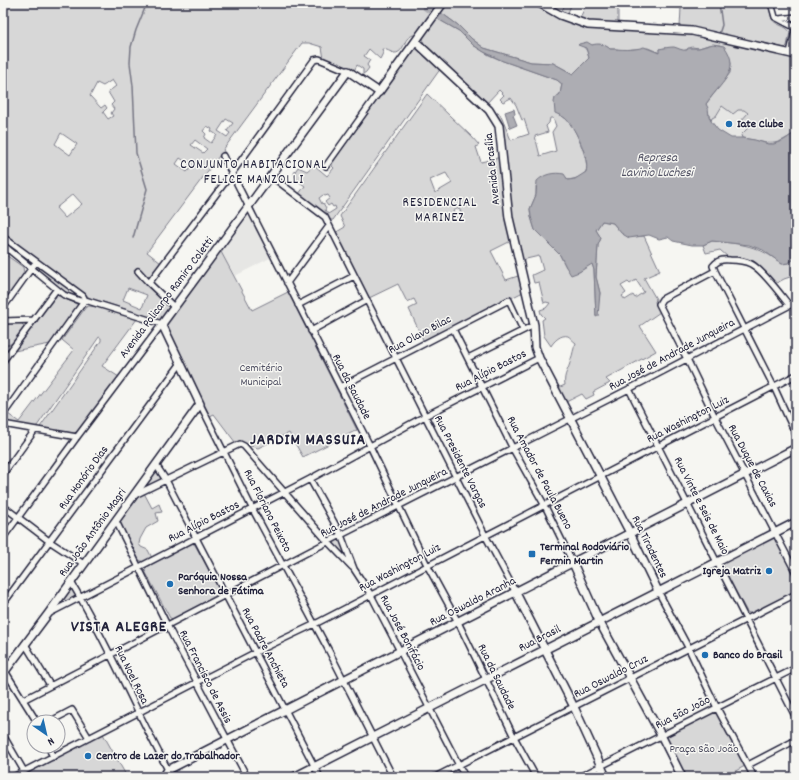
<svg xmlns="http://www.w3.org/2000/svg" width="799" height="780" font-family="Dekko,sans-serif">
<rect width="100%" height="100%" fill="#f6f6f2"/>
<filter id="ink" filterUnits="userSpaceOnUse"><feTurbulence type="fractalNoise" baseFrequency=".025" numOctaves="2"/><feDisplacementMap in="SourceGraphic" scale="8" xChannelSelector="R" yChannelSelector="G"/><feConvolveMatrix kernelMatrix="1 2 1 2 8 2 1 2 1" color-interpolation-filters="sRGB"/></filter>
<g filter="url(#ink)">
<!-- built -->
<path fill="#e6e6e4" d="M722,106L744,110L748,113V128L741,135L742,138H731L718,130L711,121L712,118L716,116Z
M247,216L250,218L270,258L235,276L220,250L244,217Z"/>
<!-- green -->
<path fill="#d7d7d7" stroke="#7c7c89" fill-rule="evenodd" d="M3,3H440L429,16L417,36L413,35C411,36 409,37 407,39C404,43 402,54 394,53C390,52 387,49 382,49L383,53L380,59L369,49L364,56L370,60L367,65L369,68L366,72L363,74V69L357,65L354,71L324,59L322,47L309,43H302L223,150L225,153L221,156V159L219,156L147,252L161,263L151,279L148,278L169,306L170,309L163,319L159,320L90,298L3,234ZM112,80L116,86L108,92L114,102L111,105L114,109L111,113L113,116L108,119L103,112L107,108L105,105L101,108L90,96L97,83L103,86ZM226,119L233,123L227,131L230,133L227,137L218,131ZM207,126L212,129L211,131L217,135L211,143L204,138L206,134L203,131ZM61,133L77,144L70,155L55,144ZM195,140L207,149L203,153L191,145ZM180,158L192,166L187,172L176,164ZM73,194L82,204L65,218L56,208ZM128,288L147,295L142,308L123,300Z
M446,3H533L559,17L588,28L646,32H677L692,34L796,57V132C770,150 770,142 742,138L741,135L748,128L741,121L748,113L744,110H738L733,114L722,106L716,116L712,118L711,121C708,115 708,110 706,104L730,73L731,62L720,45H708L699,48L692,47L684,51C672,47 672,47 659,49L660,53L648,48L621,50L617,49H610C602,42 593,45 584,47L587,51L589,58L573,74L553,63L531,62L484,48L472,39L458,25L440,12Z
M566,3H572L567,15L561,12Z
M587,3L618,4V25L589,23L579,20Z
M664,3H769C770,8 770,15 772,19C776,26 786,25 790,32L787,46L785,48L763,43L680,27L681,8L664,7Z
M436,18L459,31L473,45L489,55L503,61L557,80L562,84L560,94L555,98L559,115C564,117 567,119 571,124C576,132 590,162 586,171C584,177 574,179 568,180L567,178C548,173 549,172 536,186V195L530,209L531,217L535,230L560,255L566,267L579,272L592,263L594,270L596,316L600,293L596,277L598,245L601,238L596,230L602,221L613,223C624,237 626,238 644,236L660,271L644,278L656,299L655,302L660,312L640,326L656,351L606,379L610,383L593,392L594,395L586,399L582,394L566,402L558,388L565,385C563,374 569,370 571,359C573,354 573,349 576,343C573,341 570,337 568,336C561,334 554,341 551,346L544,336L542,320L545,318L541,314L540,310L546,308L550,303L546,302L544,303L539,282L534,283L532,275L543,270L539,256L522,260L511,218L496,116L498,112L500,114L511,140L529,134L524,119L522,120L516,105L511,98L503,102L500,99L504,95L499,90L486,104L425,46C419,36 430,26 436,18ZM550,118H553L556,126L552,132L556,151L540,156L535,136L548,132L546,126L549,123ZM636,280L644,292L635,298L633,295L625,300L622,296L626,293L621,286L628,282L630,284Z
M418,47L441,68L333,220H331L298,195L305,186L295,179L294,173L298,167L307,171L314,165L327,176L334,168L332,166V163L415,48ZM323,195L325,196L328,195L330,198L325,202L328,206L331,204L333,207L335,206L336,209L328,214L325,210L326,208L323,203L322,204L319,198Z
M427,94L472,137L479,145L476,147L481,162L501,157L513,240L491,251L506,280L521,275L525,291L424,342L409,309L417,305L414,299L407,302L398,284L369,298L335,233L345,227L340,216ZM446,173L452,183L435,193L430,180ZM459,208L463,217L457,219L453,211Z
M712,241C742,244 758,245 782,264L788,263L796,258V275L784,279L775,284L754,261L728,257L720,250L706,253L703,245Z
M12,248L32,261L31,264H29L12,250Z
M220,250L252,310L288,292L357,430L303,457L289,433L258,448L247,445L240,441L235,442L214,414L210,416L182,360L166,324Z
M3,253L23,267L24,273L3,303Z
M38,267L69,289L68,293L58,288L38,271Z
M59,296L79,305L55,343L14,351L54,298Z
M89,306L97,307L137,319L102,366L119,377L79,431L74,433L42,429L40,427L101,341V338L99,337L37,426L34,427L8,423L5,417L8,414L19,422L74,350L62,340L86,307Z
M21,323L25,327L14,343L3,346V324Z
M156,470L158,471L163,478L162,480L144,489L142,487Z
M144,493L152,508L159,504L162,512L156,513L158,521L146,528L140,539L139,544L141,547L148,550L152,558L144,562L139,560L120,523L119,519L134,498Z
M773,536L776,537L796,578V591L752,614L747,612L722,565L724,562Z
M339,539H341L350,561L333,544L334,542Z
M192,543L195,545L221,592L219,595L173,619L170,618L145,571L146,566Z
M70,588L73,589L76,595L75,597L58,607L57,605Z
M714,711L717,713L745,766L724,777H685L666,739L667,736Z
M103,734L127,777H20Z"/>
<!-- water -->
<path fill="#adadb3" stroke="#757583" d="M440,12L458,25L472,39L484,48L531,62L553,63L573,74L589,58L586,48L578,45L579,44L587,42L592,45C598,43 605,44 610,49C622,49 631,51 644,47L659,53V49C664,48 669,47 674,47C678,48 682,51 687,50L688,48H699L713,44L724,46C743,71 719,84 706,104L708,108L709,116L711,121L718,130L731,138H742L755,140L768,144H774L784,140L796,132V258L788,263L782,264L763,250L749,245L712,241L703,245H692L673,241L668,237L659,239L649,235L629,238L621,233L613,223L602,221L596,230L601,238L598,245L596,277L600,293L598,316L596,317L594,270L592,264L579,272L571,275L566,267L560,255L535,230L531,217L530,209L536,195L537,181C544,174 554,172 564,174L568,180L575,179L586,172C590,159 576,129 566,119C563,116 559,115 555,113L554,102L555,98L560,94L562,84L557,80L503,61L484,52L473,45L459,31L436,18Z
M514,109L515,114L513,115L517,125L510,128L505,112Z"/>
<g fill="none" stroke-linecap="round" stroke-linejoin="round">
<!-- stream -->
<path stroke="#757583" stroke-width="1.5" d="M719,3L722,25L719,34
M133,238L147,189L136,153L133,86L130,63L131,47L136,30L147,3"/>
<!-- river -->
<path stroke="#adadb3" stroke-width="8" d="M424,3L426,7L441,17"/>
<defs>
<path id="street" d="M771,3L775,17L796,28
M779,19L796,17
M790,53L796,26
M223,156L370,446L427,565L458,622L514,737L536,777
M326,166L379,92
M271,176L325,217L485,535L516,593
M3,237L83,296L85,300
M3,245L64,295L80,301L85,300L162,324L77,437L3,538
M138,271L149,283L174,307
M715,271L662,299L659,304L687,359L715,417L796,573
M149,283L232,173L314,60L319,59L348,71
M287,283L329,226
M298,305L354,276
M789,305C781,295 762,269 751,264C745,261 737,260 730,260C723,259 717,260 713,266L715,271L774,387L796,435
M3,308L36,262
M3,321L34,320
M453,329L513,449L545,506L573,563
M311,331L367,300
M468,358L534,325
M3,361L56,290
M340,387L509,300L523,330
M629,389L796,718
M200,404L252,508L329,651L393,777
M3,415L85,300
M3,424L77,437
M156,465L166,480L320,777
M3,474L35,430
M310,479L341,535L354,569L371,595L465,777
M135,495L240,444L244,446L328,542L352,567
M3,506L49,541L84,564
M116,521L167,625L247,777
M71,582C109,644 136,713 172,777
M658,591L689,649L717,708L754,777
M3,604L181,363
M50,613L310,479L425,416L539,358
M25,644L50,685
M5,671L37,722
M23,700L341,535L629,389L796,302
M49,722L72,710L89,738
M3,735L24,771
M48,746L53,757
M748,765L796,740
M13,777L256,652L315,624L796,375
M435,777L796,594
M579,777L796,668"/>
<path id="secondary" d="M539,3L560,15L588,25L692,31L796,55
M416,42L489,110L499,126L509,218L534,325L535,347L539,358L630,533L658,591
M573,563L599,621L661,735L682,777
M516,593L574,707L606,777
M3,674L48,614L200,404L162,324L348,71L379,92L443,3
M163,777L168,770L796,448
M294,777L796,522"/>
</defs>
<!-- street casing -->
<use href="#street" stroke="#22223b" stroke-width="8"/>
<!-- secondary casing -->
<use href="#secondary" stroke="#22223b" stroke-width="10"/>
<!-- street -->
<use href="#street" stroke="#f6f6f2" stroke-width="5"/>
<!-- secondary -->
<use href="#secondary" stroke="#f6f6f2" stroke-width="7"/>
</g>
</g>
<!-- markers -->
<g fill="#1f6fb2" stroke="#f6f6f2" stroke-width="1.5">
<circle cx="729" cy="124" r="4"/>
<rect x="528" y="550" width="8" height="8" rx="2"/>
<circle cx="769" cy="571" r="4"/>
<circle cx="170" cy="584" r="4"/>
<circle cx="705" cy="655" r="4"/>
<circle cx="88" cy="756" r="4"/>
</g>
<g text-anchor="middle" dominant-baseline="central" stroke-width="3" stroke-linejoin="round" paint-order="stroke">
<!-- poi labels -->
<g font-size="12" font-weight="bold" fill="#22223b" stroke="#f6f6f2" text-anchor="start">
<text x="737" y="124">Iate Clube</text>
<text x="540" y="547">Terminal Rodoviário<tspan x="540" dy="14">Fermin Martin</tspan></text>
<text x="761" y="571" text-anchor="end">Igreja Matriz</text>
<text x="178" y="577">Paróquia Nossa<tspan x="178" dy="14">Senhora de Fátima</tspan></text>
<text x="713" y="655">Banco do Brasil</text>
<text x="96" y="756">Centro de Lazer do Trabalhador</text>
</g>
<!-- street labels -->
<g font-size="12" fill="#22223b" stroke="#f6f6f2">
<text transform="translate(493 169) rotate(-96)">Avenida Brasília</text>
<text transform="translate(167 298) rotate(-53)">Avenida Policarpo Ramiro Coletti</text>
<text transform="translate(420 335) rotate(-28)">Rua Olavo Bilac</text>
<text transform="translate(672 355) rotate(-28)">Rua José de Andrade Junqueira</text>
<text transform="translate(491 371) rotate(-27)">Rua Alípio Bastos</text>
<text transform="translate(351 387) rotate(63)">Rua da Saudade</text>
<text transform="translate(688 420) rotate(-27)">Rua Washington Luiz</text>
<text transform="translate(460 462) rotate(63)">Rua Presidente Vargas</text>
<text transform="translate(752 466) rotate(62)">Rua Duque de Caxias</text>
<text transform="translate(539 473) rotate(62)">Rua Amador de Paula Bueno</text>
<text transform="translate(84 478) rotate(-54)">Rua Honório Dias</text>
<text transform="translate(384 503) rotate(-27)">Rua José de Andrade Junqueira</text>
<text transform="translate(701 506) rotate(63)">Rua Vinte e Seis de Maio</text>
<text transform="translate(267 511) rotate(63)">Rua Floriano Peixoto</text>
<text transform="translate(204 522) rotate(-27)">Rua Alípio Bastos</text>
<text transform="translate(93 533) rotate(-54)">Rua João Antônio Magri</text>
<text transform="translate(649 547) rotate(64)">Rua Tiradentes</text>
<text transform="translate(400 568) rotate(-28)">Rua Washington Luiz</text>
<text transform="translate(473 602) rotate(-27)">Rua Oswaldo Aranha</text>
<text transform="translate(402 633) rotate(62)">Rua José Bonifácio</text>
<text transform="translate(540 639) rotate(-27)">Rua Brasil</text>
<text transform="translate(265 648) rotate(62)">Rua Padre Anchieta</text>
<text transform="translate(131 675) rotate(64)">Rua Noel Rosa</text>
<text transform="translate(205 677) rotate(63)">Rua Francisco de Assis</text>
<text transform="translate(496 677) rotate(64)">Rua da Saudade</text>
<text transform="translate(611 677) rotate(-27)">Rua Oswaldo Cruz</text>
<text transform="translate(683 713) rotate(-27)">Rua São João</text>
</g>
<!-- park labels -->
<g font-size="12" fill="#4f4f62" stroke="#f6f6f2">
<text x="261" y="368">Cemitério<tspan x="261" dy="14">Municipal</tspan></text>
<text x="704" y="749">Praça São João</text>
</g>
<!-- water labels -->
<g font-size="13" font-style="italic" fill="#535365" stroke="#f6f6f2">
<text x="657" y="158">Represa<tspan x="657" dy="15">Lavinio Luchesi</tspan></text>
</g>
<!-- neighbourhood labels -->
<g font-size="13" letter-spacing="1" fill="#22223b" stroke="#f6f6f2">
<text x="254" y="165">CONJUNTO HABITACIONAL<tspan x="254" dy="15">FELICE MANZOLLI</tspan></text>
<text x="440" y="203">RESIDENCIAL<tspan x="440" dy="15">MARINEZ</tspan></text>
</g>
<!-- district labels -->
<g font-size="16" font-weight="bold" letter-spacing="1" fill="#22223b" stroke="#f6f6f2">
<text x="308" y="440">JARDIM MASSUIA</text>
<text x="119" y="627">VISTA ALEGRE</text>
</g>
</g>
<!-- margin -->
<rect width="799" height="780" fill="none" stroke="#f6f6f2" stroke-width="16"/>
<rect x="8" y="8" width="783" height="764" fill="none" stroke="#22223b" stroke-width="1.5" filter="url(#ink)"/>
<!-- north arrow -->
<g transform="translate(46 734) rotate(146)"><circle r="19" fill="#f6f6f2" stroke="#a1a1a9"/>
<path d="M0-3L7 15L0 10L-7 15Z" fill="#1f6fb2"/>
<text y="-6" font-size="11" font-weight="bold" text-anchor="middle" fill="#22223b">N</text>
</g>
</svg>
